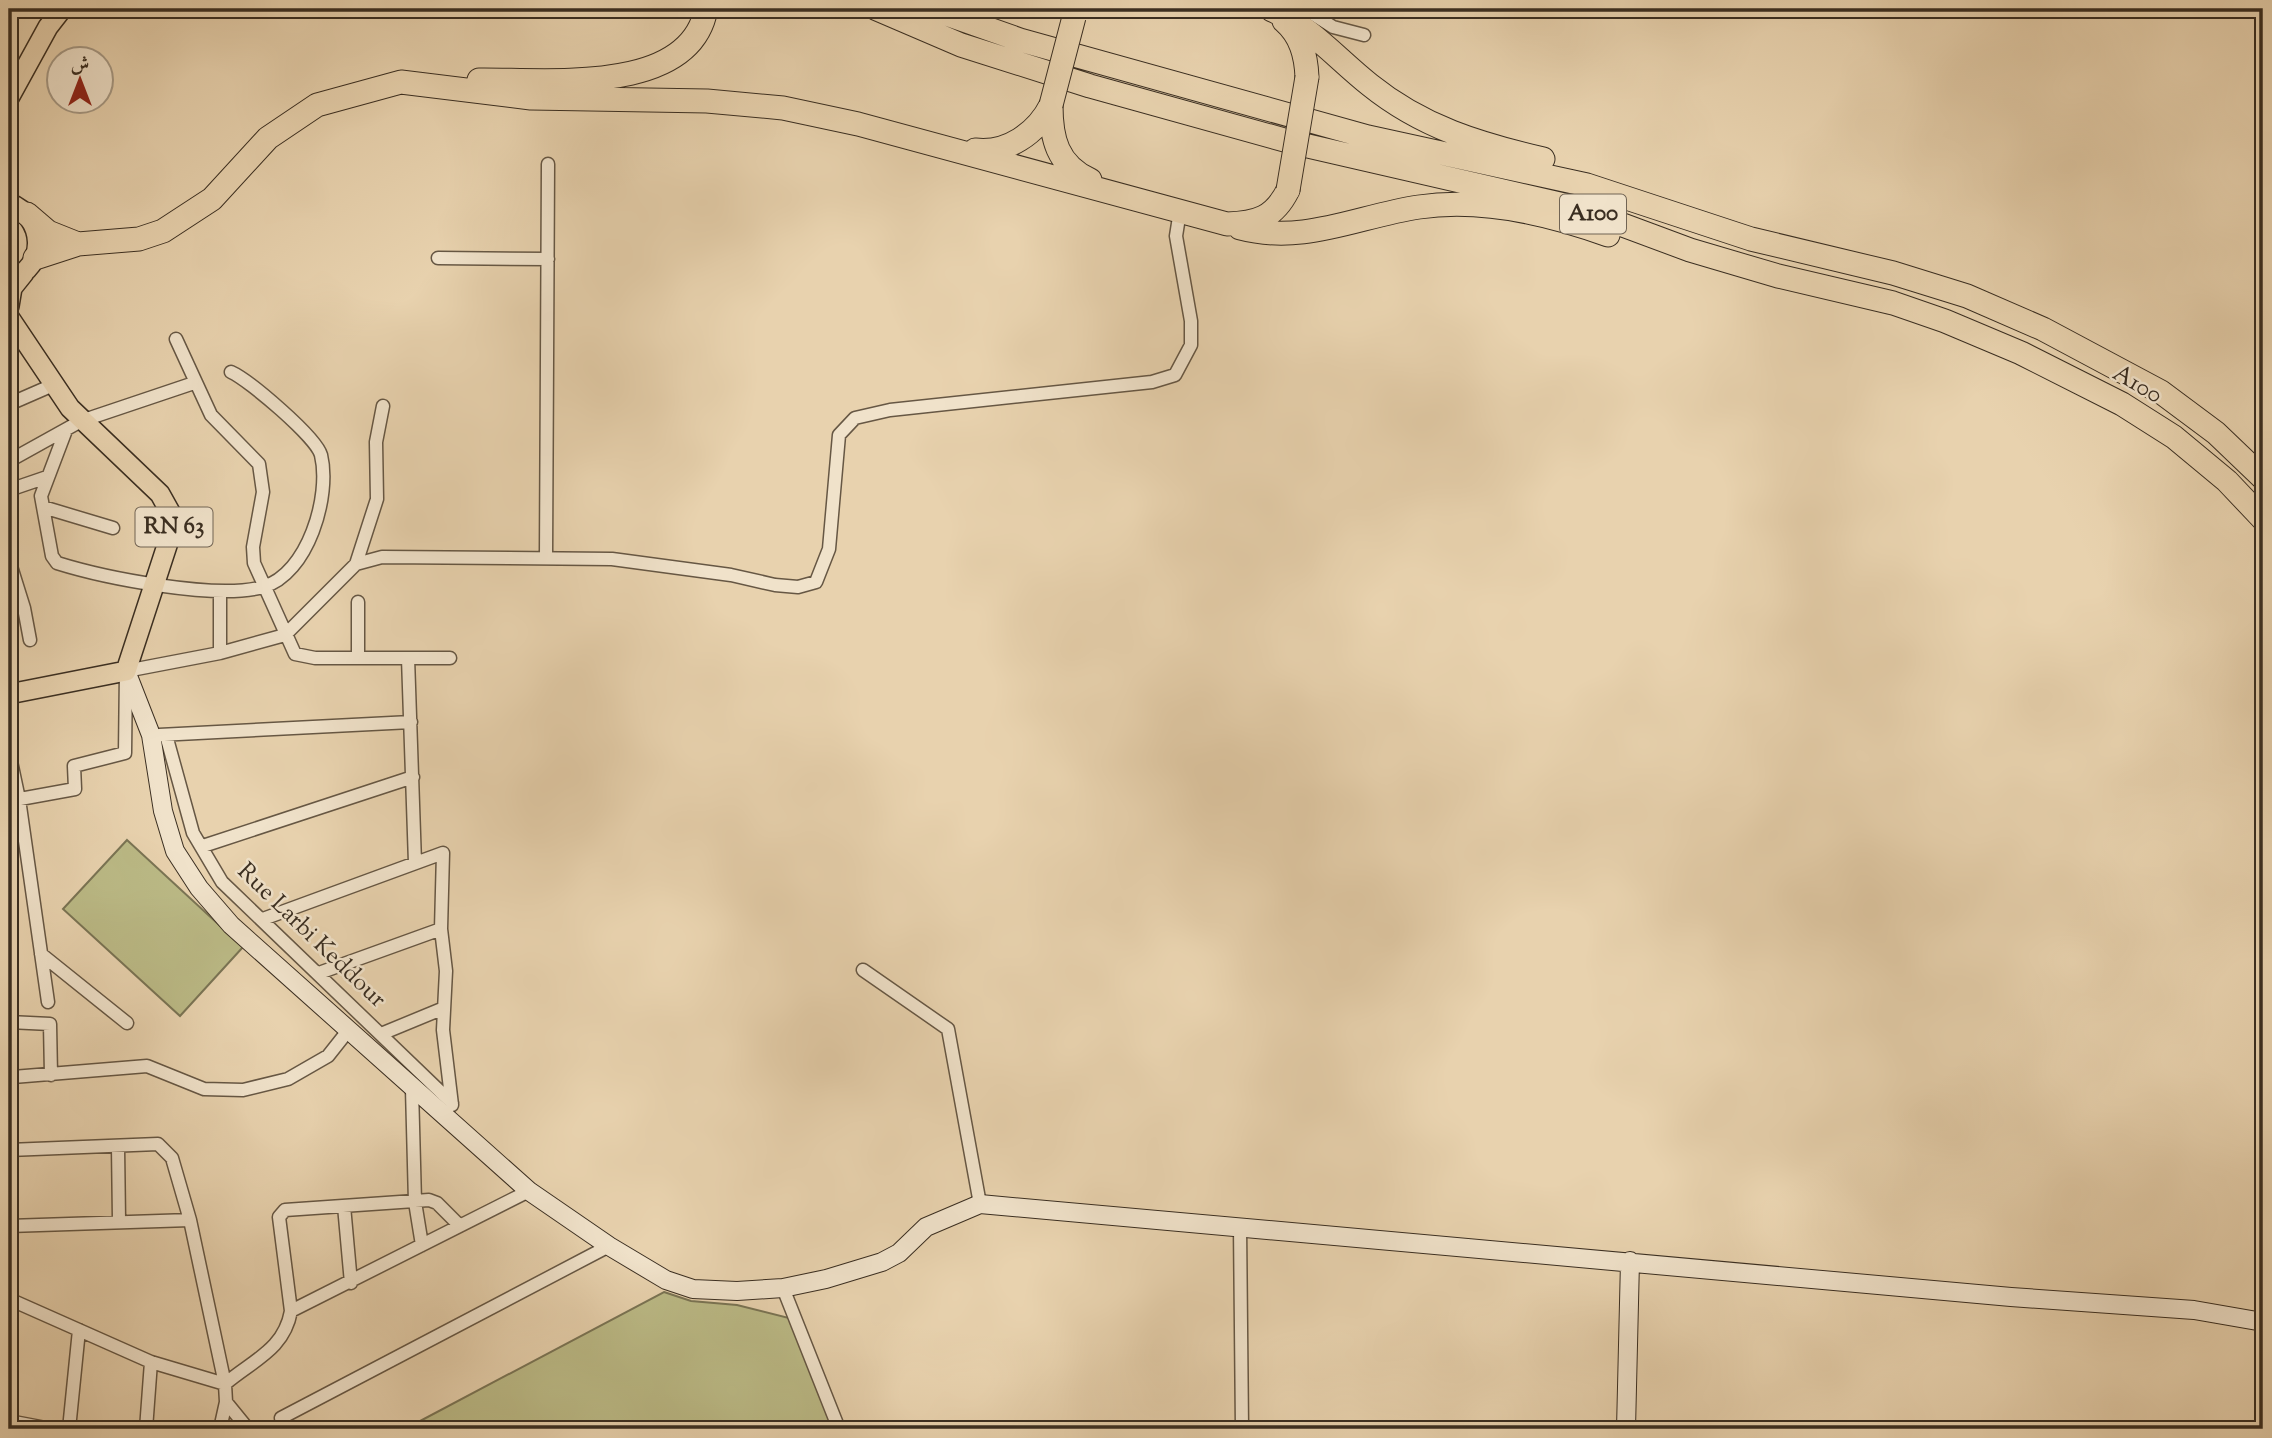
<svg xmlns="http://www.w3.org/2000/svg" width="2272" height="1438" font-family="'Sorts Mill Goudy',Amiri,serif">
<rect width="100%" height="100%" fill="#e8d2ae"/>
<filter id="stains"><feTurbulence type="fractalNoise" baseFrequency=".00286" numOctaves="4"/><feColorMatrix values="0 0 0 0 .2 0 0 0 0 .09 0 0 0 0 .02 0 0 0 .5 -.17"/></filter>
<radialGradient id="worn" r=".72"><stop offset=".6" stop-color="#630" stop-opacity="0"/><stop offset="1" stop-color="#630" stop-opacity=".3"/></radialGradient>
<!-- green -->
<path fill="#bbba86" stroke="#7a7454" stroke-width="2" d="M127,840L243,947L180,1016L63,909Z
M664,1292L691,1301L737,1305L789,1318L834,1429H405Z"/>
<g fill="none" stroke-linecap="round" stroke-linejoin="round">
<defs>
<path id="street" d="M1305,9L1333,27L1364,35
M438,258L548,259
M176,339L211,415L259,464L263,492L253,547L254,563L295,654L315,658H450
M9,399L14,402L53,385
M66,430L41,496L52,556L57,563C105,578 216,600 263,587C308,574 331,496 321,455C316,437 249,380 231,372
M9,461L81,421L194,383
M9,490L47,477
M43,507L113,528
M546,557L548,164
M9,560L24,608L30,640
M356,564L377,499L376,442L383,406
M220,591V653
M358,602V658
M408,658L415,863
M159,735L411,722
M166,735L193,833L222,882L452,1103
M9,752L19,799L48,1002
M9,801L75,789L74,766L125,753L126,671L220,653L285,635L356,564L382,557L612,559L731,575L775,585L798,587L816,582L829,549L839,435L855,418L890,410L1152,382L1175,375L1191,345V321L1176,236L1180,211
M203,846L413,777
M263,919L443,853L441,929L446,971L443,1030L452,1105
M41,954L127,1023
M863,970L948,1029L980,1204
M319,973L441,929
M9,1022L50,1024L51,1075
M381,1034L444,1008
M9,1080L13,1077L147,1066L204,1089L243,1090L288,1079L328,1056L347,1032
M412,1089L415,1202L422,1245
M118,1147L119,1220
M9,1150L158,1144L172,1158L190,1220
M344,1206L351,1283
M9,1226L190,1220L225,1384C253,1360 284,1350 291,1311L529,1191
M1240,1226L1242,1429
M783,1288L839,1429
M9,1299L151,1362L225,1384L226,1402L220,1429
M291,1311L279,1217L285,1210L429,1200L437,1203L459,1225
M226,1402L248,1429
M281,1418L609,1246
M9,1421L51,1429
M69,1429L79,1330
M146,1429L151,1362"/>
<path id="secondary" d="M126,671L151,735L163,811L175,851L199,888L231,925L529,1191L609,1246L666,1280L693,1289L737,1291L783,1288L826,1279L882,1262L899,1253L926,1227L980,1204L2011,1297L2194,1310L2263,1322
M1626,1429L1630,1261"/>
<path id="primary" d="M9,98L48,27L62,9
M9,203C45,217 49,267 9,280
M9,306L12,288L24,273
M9,317L70,408L160,494L175,521L126,671L9,694"/>
<path id="highway" d="M877,9L961,45L1090,86L1295,143L1577,208L1690,250L1778,276L1893,303L1945,321L2021,353L2122,404L2174,437L2227,481L2263,519
M932,9L1020,40L1368,137L1587,185L1751,239L1893,273L1967,296L2043,329L2161,392L2216,433L2263,478
M1272,10C1311,27 1337,59 1370,85C1422,127 1479,144 1543,159
M1284,21C1301,36 1306,55 1307,77
M479,80C546,79 690,96 706,9
M1051,105C1051,138 1057,165 1090,180
M975,150C1007,154 1037,133 1051,105
M27,214L48,232L78,244L139,239L163,231L212,199L268,138L317,105L401,82L531,98L707,101L783,108L858,124L1227,224C1257,223 1274,218 1288,190
M1240,228C1304,245 1358,216 1419,207C1480,198 1550,214 1608,235
M35,258L78,244"/>
</defs>
<!-- street casing -->
<use href="#street" stroke="#665744" stroke-width="15"/>
<!-- secondary casing -->
<use href="#secondary" stroke="#3a2e21" stroke-width="20"/>
<!-- primary casing -->
<use href="#primary" stroke="#3a2e21" stroke-width="22"/>
<!-- highway casing -->
<use href="#highway" stroke="#3a2e21" stroke-width="25"/>
<!-- street -->
<use href="#street" stroke="#f0e2ca" stroke-width="12"/>
<!-- secondary -->
<use href="#secondary" stroke="#f0e2ca" stroke-width="18"/>
<!-- primary -->
<use href="#primary" stroke="#e8d2ae" stroke-width="19"/>
<!-- highway -->
<use href="#highway" stroke="#e8d2ae" stroke-width="23"/>
<defs>
<path id="highway-bridge" d="M1051,105L1074,17
M1288,190L1307,77"/>
</defs>
<!-- highway-bridge casing -->
<use href="#highway-bridge" stroke="#3a2e21" stroke-width="25" stroke-linecap="butt"/>
<!-- highway-bridge -->
<use href="#highway-bridge" stroke="#e8d2ae" stroke-width="23"/>
</g>
<g text-anchor="middle" dominant-baseline="central" stroke-width="5" stroke-linejoin="round" paint-order="stroke">
<!-- shield labels -->
<g fill="#f0e2ca" stroke="#716454" stroke-width="2">
<rect x="1560" y="194.5" width="66" height="39" rx="5"/>
<rect x="135.5" y="507.5" width="77" height="39" rx="5"/>
</g>
<g font-size="23" font-weight="bold" fill="#3a2e21">
<text x="1593" y="214">A100</text>
<text x="174" y="527">RN 63</text>
</g>
<!-- street labels -->
<g font-size="24" fill="#3a2e21" stroke="#f0e2ca">
<text transform="translate(2137 385) rotate(30)">A100</text>
<text transform="translate(311 936) rotate(44)">Rue Larbi Keddour</text>
</g>
</g>
<!-- margin -->
<rect width="2272" height="1438" fill="none" stroke="#e8d2ae" stroke-width="35"/>
<rect x="10" y="10" width="2251" height="1417" fill="none" stroke="#3a2e21" stroke-width="3.5"/>
<rect x="18" y="18" width="2237" height="1403" fill="none" stroke="#3a2e21" stroke-width="2"/>
<!-- north arrow -->
<g transform="translate(80 80)"><circle r="33" fill="#f0e2ca" stroke="#a79a86" stroke-width="2"/>
<path d="M0-5L12 26L0 18L-12 26Z" fill="#8f2418"/>
<text y="-10" font-size="19" font-weight="bold" text-anchor="middle" fill="#3a2e21">ش</text>
</g>
<rect width="100%" height="100%" filter="url(#stains)"/>
<rect width="100%" height="100%" fill="url(#worn)"/>
</svg>
